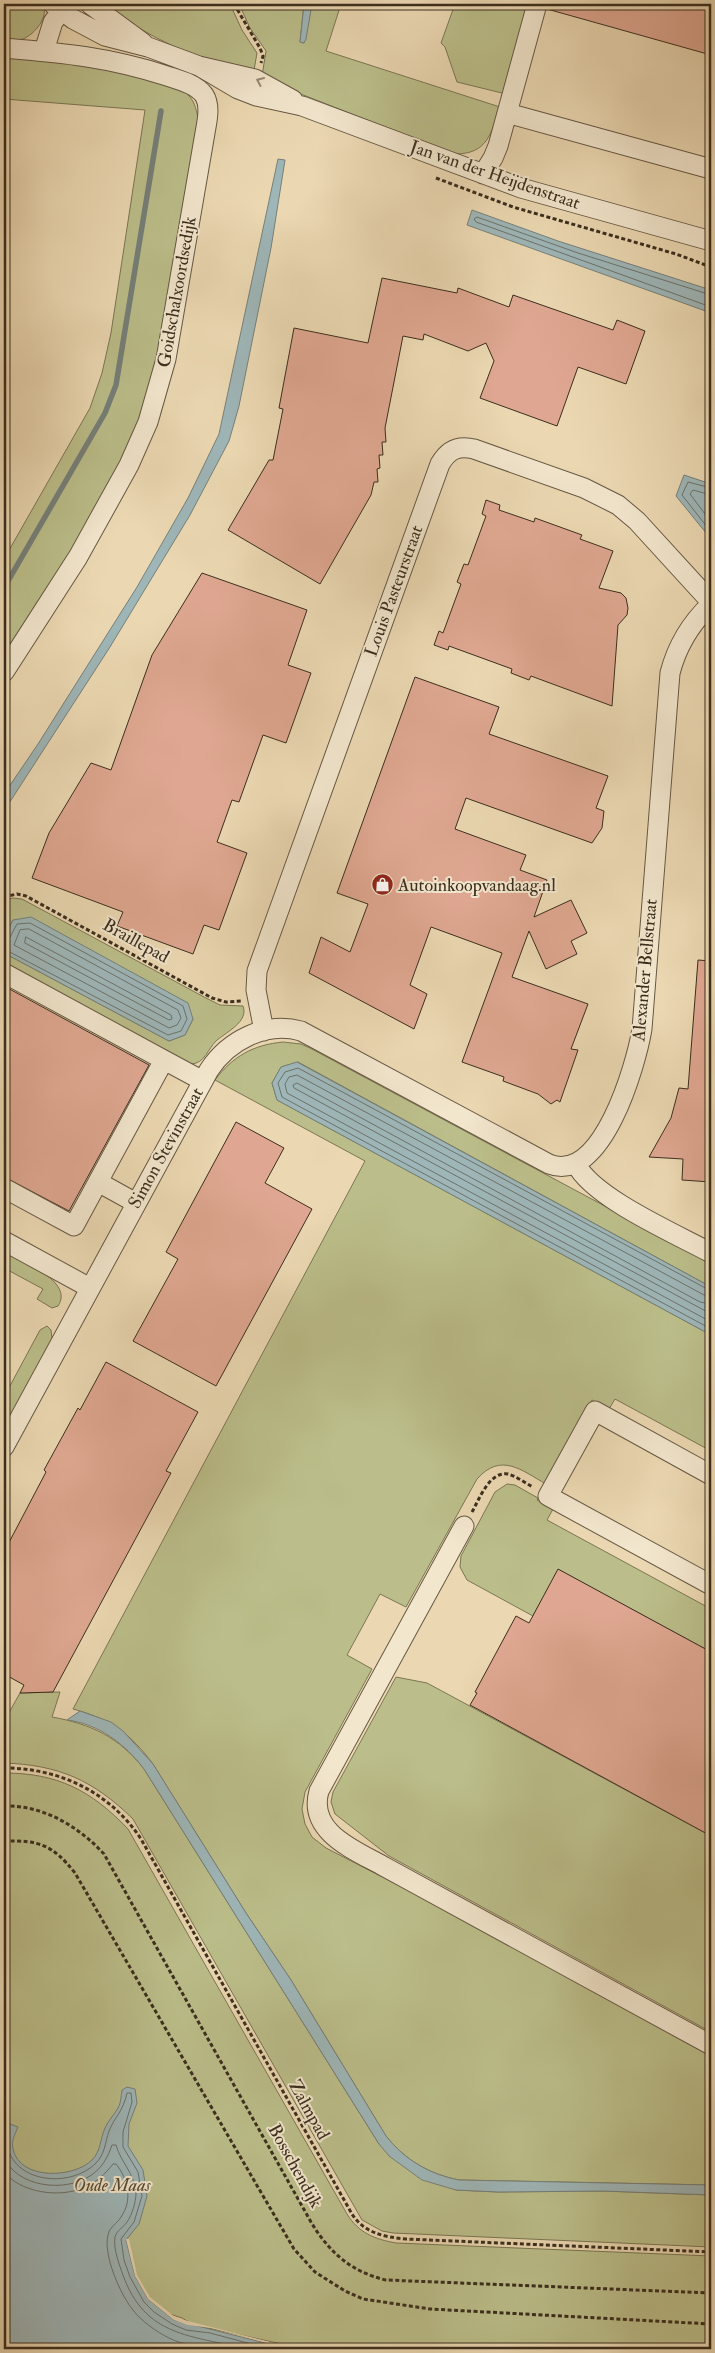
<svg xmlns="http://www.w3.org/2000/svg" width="715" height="2353" font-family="'IM FELL Double Pica',serif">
<rect width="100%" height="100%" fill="#ebd8b2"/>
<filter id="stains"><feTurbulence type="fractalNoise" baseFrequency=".004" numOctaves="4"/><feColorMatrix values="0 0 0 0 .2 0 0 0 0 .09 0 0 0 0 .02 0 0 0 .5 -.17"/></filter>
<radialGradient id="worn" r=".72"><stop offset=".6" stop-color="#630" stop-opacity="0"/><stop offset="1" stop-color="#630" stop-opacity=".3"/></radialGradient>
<!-- green -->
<path fill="#bbbe8a" stroke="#7b7654" d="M4,4H43C49,17 35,34 23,39C17,41 10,41 4,41Z
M104,4H230L242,30L257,53L254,70C199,62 148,38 104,4Z
M239,4H304L300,42L304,43L312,4H341L326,51L500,107C491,133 488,154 455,154L293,91L262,76L266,51L250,28Z
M455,4H530L506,94L457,82L445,47L441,43Z
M4,54C42,59 167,69 190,97C195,103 197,112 198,119L159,354L143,415L97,509L4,660V559L90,408L102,373L111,333L145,110L4,99Z
M13,898L22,899L206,998L220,1005L243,1006C249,1022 226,1032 216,1041C208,1049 204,1064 191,1064L4,964V947L6,954L169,1041L185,1035L193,1019L13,920L4,938V900Z
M283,1042L301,1044L310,1048L711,1263V1287L298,1062L281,1067L272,1083L277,1100L711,1335V1451L615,1399L609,1409L592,1400L546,1484C521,1470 501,1452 477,1479L406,1607L380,1594L347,1655L372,1669L305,1792L302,1809L305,1824L312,1837L326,1848L425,1899L711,2055V2185L459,2180C429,2174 405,2160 386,2136L291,1980L246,1913L153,1764C130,1733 110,1719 73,1709L365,1161L215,1080C233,1056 253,1045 283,1042Z
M4,1252C19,1260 75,1281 58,1306L52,1308L37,1299L43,1289L4,1268Z
M47,1326L51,1330L52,1339L4,1428V1397L40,1330Z
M507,1484L515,1485L538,1498L537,1500L553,1509L547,1520L711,1609V1652L559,1570L533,1616L467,1580L460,1567L461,1556L495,1492Z
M396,1677L427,1683L711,1836V2032L389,1856L335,1814L331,1802L333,1792Z
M60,1692L52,1717C91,1724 119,1737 144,1769L379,2144L456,2190L498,2192L603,2191L711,2195V2247L393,2233L382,2231L362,2220L133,1819C93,1780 59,1765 4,1763V1718H6L20,1693Z
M4,1773C57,1773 91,1790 128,1829L347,2214C359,2233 374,2239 396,2243L711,2256V2349H305L194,2325L182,2318L4,2260Z"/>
<!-- water -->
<path fill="#9eb6b8" stroke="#76807a" d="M304,4H312L306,39L304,43L300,42Z
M278,159L285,160L271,248L239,406L229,441L190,515L110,647L4,811V794L38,744L137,587L188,498L219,434Z
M472,210L558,241L711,290V313L467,225Z
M684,475L711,484V539L676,496Z
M31,917L188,1003L193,1019L185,1035L169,1041L6,954L4,938L13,920Z
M297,1062L711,1287V1335L277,1100L272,1083L281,1067Z
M80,1711L111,1722L123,1731L153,1764L246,1913L291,1980L386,2136C405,2160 429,2174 459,2180L711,2185V2195L603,2191L498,2192L456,2190L422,2180L389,2156L379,2144L144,1769C125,1744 99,1724 67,1720Z
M127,2087L135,2089L137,2103L129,2124L128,2146L143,2170L147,2196L139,2224L126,2240L135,2276L148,2299L174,2320L289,2349H4V2141L10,2124L18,2127C15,2134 11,2141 13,2149C20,2181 74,2178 92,2160C101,2151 100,2139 105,2128C108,2121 114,2115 118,2108C121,2103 121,2096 122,2090Z"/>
<!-- pier -->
<path fill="#ebd8b2" d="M126,2239H129L137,2275L150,2297L176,2318L289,2347L291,2349L211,2328L188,2325L174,2320L148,2299L135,2276Z"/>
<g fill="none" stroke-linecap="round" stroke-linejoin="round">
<!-- shore -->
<path stroke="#6c726b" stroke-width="1" d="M711,295L578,253L477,217L474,219L476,222L711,307
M711,488L688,482L682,495L711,532
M711,495L693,490L690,494L711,522
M29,929L178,1010L181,1018L177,1025L169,1028L14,945L20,930Z
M26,937L171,1015L172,1019L169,1020L25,943Z
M4,939L10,937L17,924L30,923L183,1006L187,1019L181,1031L168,1035L4,949
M711,1291L298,1068L285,1072L278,1083L282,1097L711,1329
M711,1297L704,1295L297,1075L289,1077L285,1084L287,1093L711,1322
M711,1304L700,1302L297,1083L293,1085L294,1088L711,1314
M4,2141L7,2143C12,2183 70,2189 96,2163C105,2154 105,2143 109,2131C115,2116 123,2112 127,2093H131L132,2102L123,2132V2147L138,2172L142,2196L134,2222L121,2239L124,2260L130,2277L144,2302L154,2312L172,2324L186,2330L210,2333L270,2349
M4,2157C16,2187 64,2193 90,2176C102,2168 107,2159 112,2145H116C121,2163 134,2172 136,2193C136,2202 132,2215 127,2222C123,2228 117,2230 115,2237C113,2248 119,2264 123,2275C145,2337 191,2335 246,2349
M4,2172C21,2193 59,2198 83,2188C96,2183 105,2174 113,2164H116C128,2179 133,2200 121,2217C117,2224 110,2226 108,2235C103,2255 120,2294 133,2310C141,2321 157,2332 169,2338C184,2346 201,2345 217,2349"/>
<!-- stream -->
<path stroke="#76807a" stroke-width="5.5" d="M4,588L105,413L116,385L161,111"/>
</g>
<!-- building -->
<path fill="#dfa791" stroke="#3b2e1e" d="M548,4H711V55L547,9Z
M382,278L457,293L458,288L509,307L513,295L613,330L617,320L645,331L626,384L578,367L557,426L480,398L494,361L486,343L468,351L424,334L423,340L403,336L385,428L386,442H382L383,455H379L380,468L377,469L378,482H374L371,495L320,584L228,530L269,460H273L283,409L279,408L294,328L368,343Z
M486,500L500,505L499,510L534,522L535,518L582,535L580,539L613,551L599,588L621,593L626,598L628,608L627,615L618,625L612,706L531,676L529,680L511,673L512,669L449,646L448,650L434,645L439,631L443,633L461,584L457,582L464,564L468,565L486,516L482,514Z
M202,573L307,610L288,665L311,673L286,743L263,735L239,802L232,800L217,842L247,853L219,930L204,925L193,954L117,926L123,912L32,878L49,833L91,763L111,770L152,655Z
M415,677L499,707L489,734L608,776L596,808L604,811L602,828L592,843L466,798L455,829L526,855L520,870L547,880L534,917L571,900L587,933L571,941L577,954L546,969L529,931L512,977L588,1004L571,1049L578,1050L560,1102L557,1100L551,1104L538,1094L503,1081L504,1077L462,1062L502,953L431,927L410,985L427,994L414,1029L309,973L321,937L350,952L368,904L337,893Z
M698,960L711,961V1182L682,1180L683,1159L649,1157L671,1118L679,1088L688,1089Z
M4,986L149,1065L69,1211L4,1177Z
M236,1122L284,1148L265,1183L312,1209L216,1386L133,1341L178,1259L166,1252Z
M106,1362L198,1412L166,1471L171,1473L53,1692L20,1693L24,1685L4,1674V1552L46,1472L44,1470L78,1408L80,1410Z
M558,1569L711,1652V1836L470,1705L477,1693L475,1692L516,1616L529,1623Z"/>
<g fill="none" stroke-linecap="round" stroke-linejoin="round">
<defs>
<path id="minor" d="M53,4L73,19L105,36L148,47L199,66L255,79L293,100
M90,4L143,43
M4,48C63,53 109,57 167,76C179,80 196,84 204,95C211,106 207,121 205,133L166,359L148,422L129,465L78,557L4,672
M44,51L53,22L67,4
M199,66L238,89L256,96L302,106L521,188L711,241
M507,113L711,169
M483,174L493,158L498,146L537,4
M4,973L164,1060
M264,1031L256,990L257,971L440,464C448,450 458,445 474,449L584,488L618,505L637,521L711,602
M576,1164C593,1198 676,1234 711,1253
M98,1182L136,1203
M4,1188L74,1226L164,1060L203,1081
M4,1241L90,1288
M4,1447L209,1070C228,1041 265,1021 301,1031L549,1164C602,1185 636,1065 642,1029L670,673C677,646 691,623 711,604
M711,1475L595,1411L548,1496L711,1585
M464,1526L319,1791C307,1833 357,1851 385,1867L711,2045"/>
</defs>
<!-- minor casing -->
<use href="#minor" stroke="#675843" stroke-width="21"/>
<!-- path -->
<path stroke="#3b2e1e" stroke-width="3" stroke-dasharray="4 2.5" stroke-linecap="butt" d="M234,4L260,48L263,56L261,63
M436,178L513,207L676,254L711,267
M4,897L17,894L26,896L212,998L226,1002L241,1001
M472,1512C479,1500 489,1471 508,1474C516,1476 525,1483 533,1487
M4,1768C59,1768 110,1792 141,1839L352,2214C364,2233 384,2237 406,2239L711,2252
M4,1806C43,1805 78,1826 104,1854L311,2222C329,2252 351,2272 386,2280L711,2293
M4,1841C39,1840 53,1845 75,1873L294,2249L315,2272L345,2291L363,2299L430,2309L711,2324"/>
<!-- minor -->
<use href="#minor" stroke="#f2e6cd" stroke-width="19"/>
</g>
<!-- one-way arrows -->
<defs><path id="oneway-chevron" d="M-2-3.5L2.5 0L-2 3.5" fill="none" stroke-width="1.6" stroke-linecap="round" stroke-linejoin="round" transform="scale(1.25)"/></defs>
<use stroke="#968a76" href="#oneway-chevron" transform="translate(260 81) rotate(-156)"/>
<!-- icons -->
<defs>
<symbol id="shop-disc" viewBox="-11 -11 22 22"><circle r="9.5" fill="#8f2418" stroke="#f2e6cd"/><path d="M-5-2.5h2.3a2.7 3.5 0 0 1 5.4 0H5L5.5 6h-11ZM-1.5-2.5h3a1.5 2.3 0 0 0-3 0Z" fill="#fff"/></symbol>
</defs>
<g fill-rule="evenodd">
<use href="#shop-disc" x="370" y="872" width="25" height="25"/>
</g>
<g text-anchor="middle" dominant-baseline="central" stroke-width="4" stroke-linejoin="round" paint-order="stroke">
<!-- street labels -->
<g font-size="18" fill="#3b2e1e" stroke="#f2e6cd">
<text transform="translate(495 175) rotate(19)">Jan van der Heijdenstraat</text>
<text transform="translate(177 292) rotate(-80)">Goidschalxoordsedijk</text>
<text transform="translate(394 591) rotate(-70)">Louis Pasteurstraat</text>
<text transform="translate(136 941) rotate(29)">Braillepad</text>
<text transform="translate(645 970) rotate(-85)">Alexander Bellstraat</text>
<text transform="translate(166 1148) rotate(-61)">Simon Stevinstraat</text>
<text transform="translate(309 2110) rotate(61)">Zalmpad</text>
<text transform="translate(295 2166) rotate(61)">Bosschendijk</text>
</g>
<!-- poi labels -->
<g font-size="18" fill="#3b2e1e" stroke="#f2e6cd" text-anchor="start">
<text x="398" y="885">Autoinkoopvandaag.nl</text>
</g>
<!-- park labels -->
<g font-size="18" font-style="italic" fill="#554b34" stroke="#f2e6cd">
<text x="112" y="2185">Oude Maas</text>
</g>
</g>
<!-- margin -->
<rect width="715" height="2353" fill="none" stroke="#ebd8b2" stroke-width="20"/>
<rect x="5" y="5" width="705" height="2343" fill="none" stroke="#3b2e1e" stroke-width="2.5"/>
<rect x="10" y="10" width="695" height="2333" fill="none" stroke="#3b2e1e"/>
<rect width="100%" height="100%" filter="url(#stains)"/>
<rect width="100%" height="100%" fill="url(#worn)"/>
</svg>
